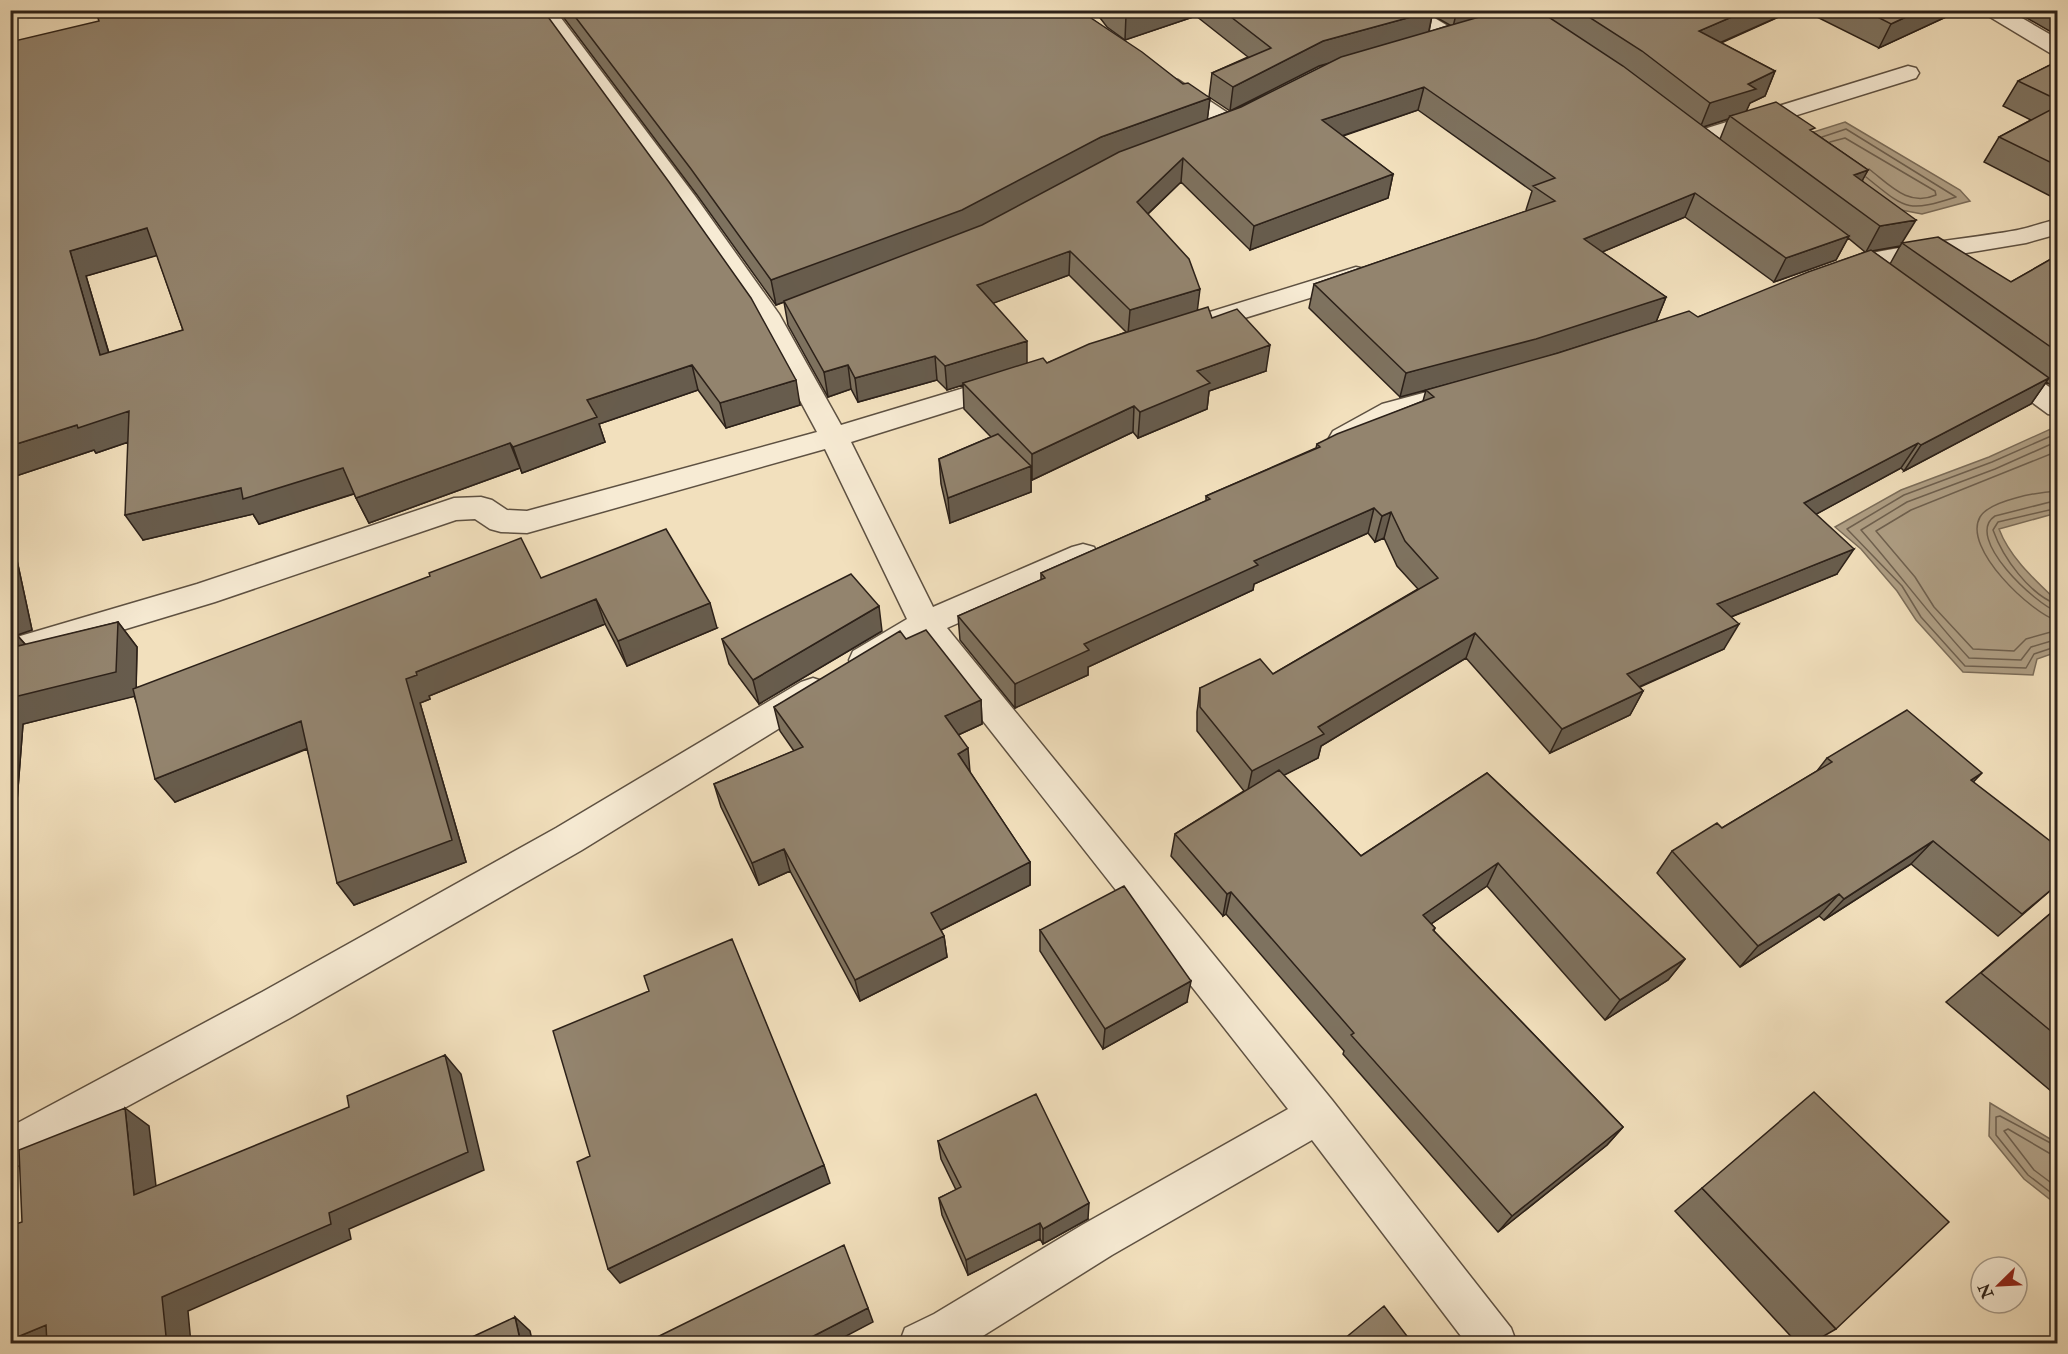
<svg xmlns="http://www.w3.org/2000/svg" width="2068" height="1354" font-family="'IM FELL Double Pica',serif">
<rect width="100%" height="100%" fill="#f2e0bd"/>
<filter id="stains"><feTurbulence type="fractalNoise" baseFrequency=".00333" numOctaves="4"/><feColorMatrix values="0 0 0 0 .2 0 0 0 0 .09 0 0 0 0 .02 0 0 0 .5 -.17"/></filter>
<radialGradient id="worn" r=".72"><stop offset=".6" stop-color="#630" stop-opacity="0"/><stop offset="1" stop-color="#630" stop-opacity=".3"/></radialGradient>
<!-- water -->
<path fill="#af9f85" stroke="#7b6d5a" stroke-width="1.5" d="M1845,122L1960,190L1970,201L1922,214L1896,209L1804,135Z
M2055,427L2058,429L2057,513L1999,529C2010,558 2035,580 2057,601V652L2037,659L2033,675L1963,672L1916,620L1897,591L1861,549L1835,527L1901,490L1989,457Z
M1990,1103L2057,1143V1205L2024,1179L1989,1136Z"/>
<g fill="none" stroke-linecap="round" stroke-linejoin="round">
<!-- shore -->
<path stroke="#6e604f" stroke-width="1.5" d="M1822,137L1846,129L1956,197C1906,213 1906,209 1866,177
M1830,142L1845,138L1935,191L1936,195C1908,207 1890,185 1869,169
M2058,433L1992,462L1904,495L1847,529L1902,586L1921,617L1965,666L2026,668L2034,654L2058,646
M2058,441L1995,469L1907,502L1861,530C1898,572 1931,617 1969,658L2021,660L2031,647L2058,639
M2058,451L1911,510L1876,531L1915,577L1934,607L1973,649L2014,651L2026,639L2058,630
M2058,491C2039,492 1990,500 1980,517C1962,548 2031,613 2058,621
M2058,500L1995,516C1963,537 2036,605 2058,612
M2058,508L1998,522L1993,530C2003,558 2029,594 2058,605
M2058,1147L2000,1116L1996,1117V1135L2028,1175L2058,1198
M2058,1155L2049,1153L2008,1129L2004,1131L2034,1170L2058,1188"/>
<defs>
<path id="minor" d="M534,10H555L695,196L779,314L841,425L1007,375L1017,378L1021,384L1017,390L851,442L933,607L1072,547L1083,544L1094,547L1098,555L1094,563L947,628L1332,1100L1511,1328L1517,1344H1467L1312,1140L1112,1255L970,1344H899L905,1328L934,1314L1082,1225L1288,1109L921,642C901,654 877,677 853,669L849,660L853,651L907,619L825,449L527,533L501,532L490,529L475,519L456,520L215,602L10,664V639L197,584L454,498L481,497L492,500L507,510L527,511L817,432L758,322L677,206Z
M1396,10H1421L1458,32L1461,37L1458,42L1450,43L1442,42Z
M1982,10H2008L2058,39V54L2050,53L1985,14Z
M1908,66L1916,68L1919,73L1916,78L1704,144L1696,146L1688,144L1684,139L1688,134Z
M1170,78L1178,80L1237,119L1240,124L1237,129L1229,131L1221,129L1162,90L1159,85L1162,80Z
M2058,219V234L2026,243L1864,270L1839,278L1830,276L1826,270C1840,250 1990,237 2022,229C2034,226 2046,222 2058,219Z
M1356,267L1365,269L1369,275L1365,281L1196,333L1187,331L1183,325L1187,319Z
M2002,358L2012,361L2058,393V416L2048,414L1992,373L1988,367L1992,361Z
M1453,385L1463,387L1467,394L1463,401C1443,406 1423,411 1404,417C1381,425 1359,452 1333,445L1329,438L1333,431L1382,404Z
M813,678L825,682L830,691L825,700L582,850L290,1018L10,1170V1127L262,992L556,828L801,682Z"/>
</defs>
<!-- minor casing -->
<use href="#minor" stroke="#5e5142" stroke-width="3"/>
<!-- minor -->
<use href="#minor" fill="#f7ebd4" fill-rule="evenodd"/>
</g>
<!-- wall -->
<path fill="#7e725f" stroke="#2c2119" stroke-width="1.5" fill-rule="evenodd" d="M558,10H1084L1088,16L1183,84L1210,98L1207,120L1230,111L1209,97L1212,73L1248,57L1196,16L1125,40L1107,27L1094,10H1794L1721,43L1775,71L1765,96L1750,103L1746,111L1813,132L1868,170L1862,180L1903,243L2011,282L2058,255V389L2046,382L2031,404L1904,471L1901,468L1816,514L1837,574L1731,617L1724,649L1640,687L1643,691L1630,715L1550,753L1466,658L1321,746L1318,758L1283,775L1361,856L1487,773L1685,959L1668,980L1605,1020L1487,886L1431,924L1435,928L1434,931L1623,1127L1607,1145L1498,1232L1343,1054L1344,1051L1226,914L1223,916L1171,856L1175,834L1244,791L1197,731V712L1200,688L1273,674L1418,589L1397,566L1384,538L1375,542L1368,533L1254,584L1253,590L1088,667V675L1015,708L960,640L958,616L1041,580V573L1206,501V496L1316,448L1317,444L1423,401L1426,390L1400,397L1309,308L1314,284L1527,211L1526,210L1532,191L1418,110L1343,136L1393,174L1388,198L1250,250L1181,182L1148,214L1198,310L1212,318L1266,371L1209,391L1207,409L1138,438L1133,432L1032,480L1031,479V492L950,523L941,484L939,459L991,437L964,409L963,385L947,390L937,380L858,402L851,389L828,397L788,325L784,302L776,305L697,195ZM1432,15L1450,25L1429,32ZM1328,64L1241,107L1230,111L1319,66ZM1728,119L1720,139L1703,127ZM1685,217L1774,282L1836,260L1848,238L1865,252L1698,317L1656,322L1666,297L1602,252ZM1900,246L1890,264L1872,251ZM1069,275L1126,332L1047,363H1027L993,303Z
M1803,10H1961L1879,48Z
M2013,10H2058V36Z
M99,21L800,405L726,428L698,390L599,424L605,442L522,473L520,468L369,523L354,494L259,524L253,514L143,540L128,442L96,453L94,450L10,478ZM157,255L183,330L109,353L86,276Z
M2058,61V200L1984,162L1999,137L2031,120L2003,106L2018,81Z
M10,528L32,630L17,635L26,645L118,622L137,647L136,688L541,578L717,628L627,666L605,624L429,696L430,699L420,703L466,862L354,905L307,749L175,802L134,696L23,724L15,827L10,828Z
M882,631L759,704L729,664L722,639Z
M906,639L981,700L982,724L958,735L970,772L1030,862V885L941,930L944,936L947,957L860,1001L790,871L759,885L721,807L714,784L794,751L780,731L774,707Z
M1827,758L1973,782L2058,884L1998,936L1911,864L1824,920L1819,916L1740,967L1657,873L1672,851L1722,828L1817,771Z
M2058,907V1097L1946,1002Z
M1040,930L1187,1002L1103,1049L1040,951Z
M938,1141L1088,1219L1043,1244L1040,1239L968,1275L942,1215L939,1198L956,1190L941,1159Z
M1702,1188L1836,1329L1810,1344H1798L1675,1211Z"/>
<!-- shaded-wall -->
<path fill="#675c4d" stroke="#2c2119" stroke-width="1.5" d="M1141,10H1197L1196,16L1125,40L1126,15Z
M1457,10H1498L1453,27Z
M1748,10H1794L1690,56L1699,31Z
M1921,10H1961L1879,48L1891,24Z
M1433,11L1428,35L1319,66L1230,111L1233,87L1323,41Z
M1775,71L1765,96L1750,103L1745,114L1730,116L1728,119L1700,128L1710,103Z
M1424,87L1418,110L1318,144L1322,120Z
M1210,98L1207,122L963,235L776,305L771,280L1101,137Z
M1183,158L1181,182L1135,226L1137,202Z
M1868,170L1854,196V175Z
M1393,174L1388,198L1250,250L1254,226Z
M1695,193L1685,217L1576,263L1584,239Z
M1916,220L1900,246L1866,252L1880,226Z
M147,228L162,254L86,276L117,381L100,355L70,251Z
M1849,236L1836,260L1774,282L1786,258Z
M1070,251L1069,275L978,309L977,285Z
M1200,289L1197,313L1128,334L1130,310Z
M1666,297L1656,322L1527,363L1400,397L1406,373Z
M1027,341V366L963,383V385L947,390L945,366Z
M1270,345L1266,371L1209,391L1207,409L1138,438L1140,412L1197,371Z
M935,356L937,380L858,402L855,378Z
M692,365L698,390L599,424L605,442L522,473L513,447L587,400Z
M848,365L851,389L828,397L824,372Z
M2049,378L2031,404L1904,471L1921,445Z
M796,380L800,405L726,428L720,403Z
M1134,406L1133,432L1032,480V454Z
M129,411L146,436L96,453L94,450L10,478V446L77,425Z
M510,443L520,468L369,523L356,498Z
M1918,443L1901,468L1789,529L1804,503Z
M1031,466V492L950,523L948,498Z
M343,468L356,493L259,524L253,514L143,540L125,515L241,488Z
M1374,508L1368,533L1254,584L1253,590L1088,667V675L1015,708V684L1084,644L1254,561Z
M1391,512L1384,538L1375,542L1382,516Z
M10,528L32,630L17,635L37,658L40,671L10,637Z
M1854,549L1837,574L1703,628L1717,604Z
M596,599L605,624L429,696L430,699L420,703L466,862L354,905L337,883L406,679L416,672Z
M710,603L717,628L627,666L618,641Z
M879,606L882,631L759,704L753,680Z
M118,622L137,647L136,696L23,724L15,827L10,828V698Z
M1739,624L1724,649L1614,698L1627,674Z
M1475,633L1466,658L1321,746L1318,758L1247,794L1252,771L1318,727Z
M1643,691L1630,715L1550,753L1562,729Z
M981,700L982,724L947,740L945,716Z
M301,721L318,744L175,802L155,779Z
M968,748L970,772L958,754Z
M1982,773L1960,796L1971,780Z
M1933,841L1911,864L1824,920L1844,899Z
M784,849L790,871L759,885L752,863Z
M1030,862V885L933,934L931,913Z
M1498,863L1487,886L1413,936L1423,915Z
M1231,892L1226,914L1223,916L1227,894Z
M1839,894L1819,916L1740,967L1758,946Z
M944,936L947,957L860,1001L855,980Z
M1685,959L1668,980L1605,1020L1620,1000Z
M1191,981L1187,1002L1103,1049L1105,1029Z
M445,1055L461,1074L484,1170L349,1229L351,1239L188,1311L191,1344H152L162,1297L329,1213Z
M125,1108L149,1126L159,1212L134,1195Z
M1623,1127L1607,1145L1498,1232L1512,1216Z
M824,1165L830,1183L620,1283L608,1269Z
M1089,1203L1088,1219L1043,1244V1229Z
M1040,1223V1239L968,1275L966,1260Z
M868,1308L873,1322L831,1344H798Z
M515,1317L530,1331L533,1344H521Z
M46,1325L64,1344H10V1340Z"/>
<!-- building -->
<path fill="#93846e" stroke="#2c2119" stroke-width="1.5" fill-rule="evenodd" d="M95,10H543L669,182L751,298L796,380L720,403L692,365L587,400L597,417L513,447L510,443L356,498L343,468L243,499L241,488L125,515L129,411L78,428L77,425L10,446V42L99,21ZM147,228L183,330L100,355L70,251Z
M570,10H1084L1088,16L1142,52L1183,84L1188,83L1210,98L1101,137L962,210L771,280L691,169Z
M1119,10H1141L1126,15Z
M1222,10H1433V11L1323,41L1233,87L1212,73L1271,48Z
M1497,10H1538L1623,66L1849,236L1786,258L1695,193L1584,239L1666,297L1536,339L1406,373L1314,284L1555,201L1533,186L1555,178L1424,87L1322,120L1393,174L1254,226L1183,158L1137,202L1189,259L1200,289L1130,310L1070,251L977,285L1027,341L945,366L935,356L855,378L848,365L824,372L784,301L982,225L1119,152L1241,107L1341,57L1479,17Z
M1578,10H1748L1699,31L1775,71L1748,84L1756,89L1710,103L1642,51Z
M1864,10H1921L1891,24Z
M2058,61V100L2018,81Z
M1776,102L1815,128L1810,130L1868,170L1854,175L1916,220L1880,226L1730,116Z
M2054,108L2058,110V166L1999,137Z
M1938,237L2011,282L2058,255V352L1902,243Z
M1871,250L2049,378L1921,445L1918,443L1804,503L1854,549L1717,604L1739,624L1627,674L1643,691L1562,729L1475,633L1318,727L1324,734L1252,771L1200,707V688L1260,659L1273,674L1438,578L1405,541L1391,512L1382,516L1374,508L1254,561L1258,565L1084,644L1089,650L1015,684L958,616L1045,578L1041,573L1210,499L1206,496L1320,447L1317,444L1337,434L1434,397L1426,390L1558,353L1689,311L1698,317L1808,272Z
M1208,307L1212,318L1237,309L1270,345L1197,371L1210,383L1140,412L1134,406L1032,454L963,383L1043,358L1047,363L1089,344Z
M998,434L1031,466L948,498L939,459Z
M666,529L710,603L618,641L596,599L416,672L417,675L406,679L452,840L337,883L301,721L155,779L133,689L430,576L429,573L521,538L541,578Z
M851,574L879,606L753,680L722,639Z
M118,622L116,672L10,698V635L16,634L18,646Z
M926,630L981,700L945,716L968,748L958,754L1030,862L931,913L944,936L855,980L784,849L752,863L714,784L803,747L774,707L900,631L906,639Z
M1907,710L1982,773L1971,780L2058,847V884L2022,914L1933,841L1844,899L1839,894L1758,946L1672,851L1717,823L1722,828L1832,762L1827,758Z
M1279,770L1361,856L1487,773L1685,959L1620,1000L1498,863L1423,915L1435,928L1433,930L1623,1127L1512,1216L1351,1035L1354,1033L1231,892L1227,894L1175,834Z
M1124,886L1191,981L1105,1029L1040,930Z
M2058,907V1037L1981,973Z
M732,939L824,1165L608,1269L577,1162L590,1156L553,1031L649,991L644,976Z
M445,1055L468,1152L329,1213L331,1224L162,1297L166,1336L152,1343V1344H47L46,1325L10,1340V1226L22,1222L19,1150L125,1108L134,1195L349,1107L347,1096Z
M1814,1092L1949,1222L1836,1329L1702,1188Z
M1036,1094L1089,1203L1043,1229L1040,1223L966,1260L939,1198L961,1187L938,1141Z
M844,1245L868,1308L798,1344H643Z
M1384,1306L1413,1344H1338Z
M515,1317L521,1344H457Z"/>
<!-- margin -->
<rect width="2068" height="1354" fill="none" stroke="#f2e0bd" stroke-width="36"/>
<rect x="12" y="12" width="2044" height="1330" fill="none" stroke="#2c2119" stroke-width="3"/>
<rect x="18" y="18" width="2032" height="1318" fill="none" stroke="#2c2119" stroke-width="1.5"/>
<!-- north arrow -->
<g transform="translate(1999 1285) rotate(246)"><circle r="28" fill="#f7ebd4" stroke="#a69a89" stroke-width="1.5"/>
<path d="M0-4.5L10 22L0 15L-10 22Z" fill="#8f2418"/>
<text y="-9" font-size="16" font-weight="bold" text-anchor="middle" fill="#2c2119">N</text>
</g>
<rect width="100%" height="100%" filter="url(#stains)"/>
<rect width="100%" height="100%" fill="url(#worn)"/>
</svg>
